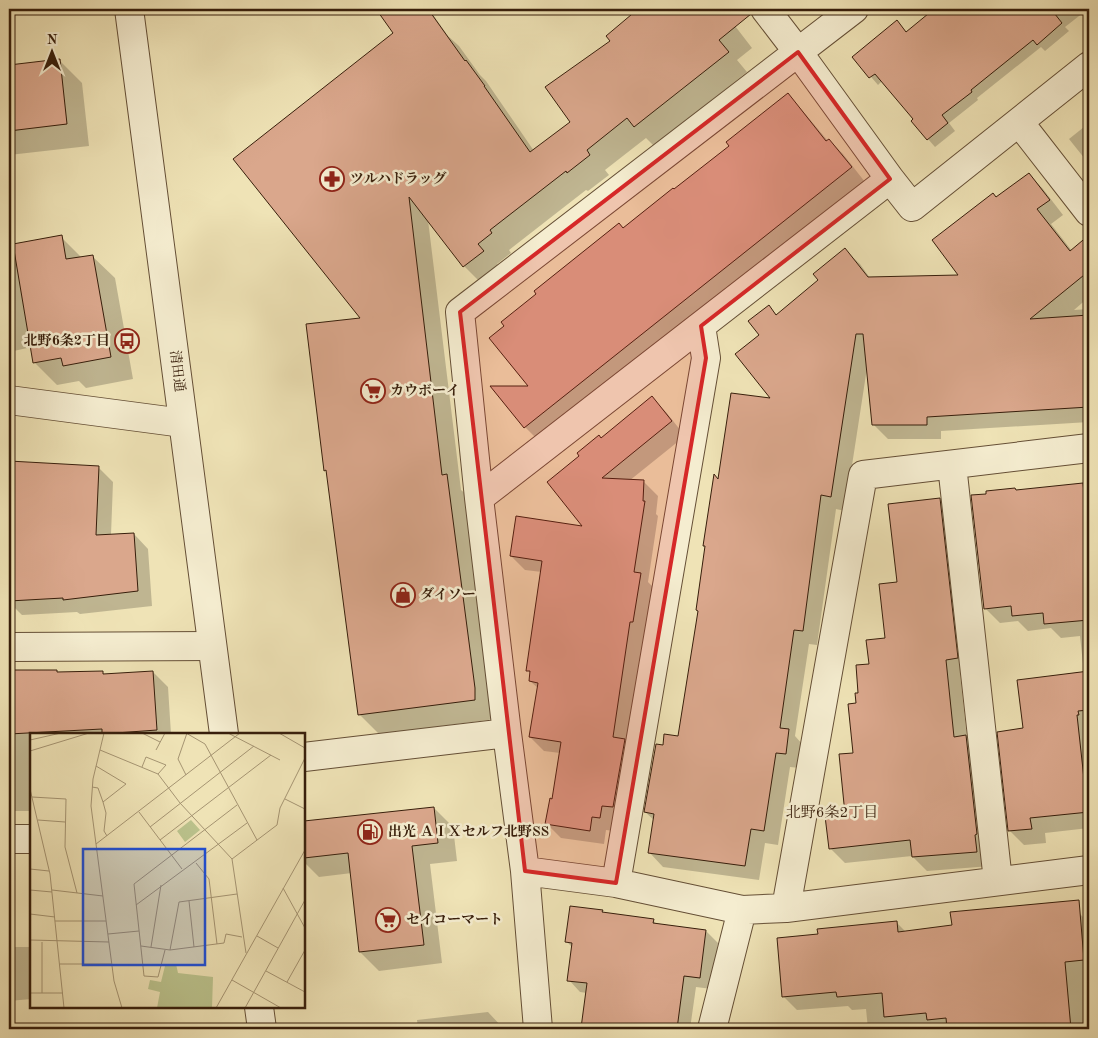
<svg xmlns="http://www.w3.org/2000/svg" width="1098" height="1038" font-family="'Old Standard TT','Noto Serif JP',serif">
<rect width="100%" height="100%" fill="#efe3b6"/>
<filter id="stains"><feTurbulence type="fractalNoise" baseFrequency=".004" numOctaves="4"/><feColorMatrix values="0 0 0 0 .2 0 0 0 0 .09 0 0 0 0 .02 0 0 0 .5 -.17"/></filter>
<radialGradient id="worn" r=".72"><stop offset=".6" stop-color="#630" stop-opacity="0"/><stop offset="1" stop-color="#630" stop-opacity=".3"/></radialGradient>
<!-- shadow -->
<path fill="#0003" d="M377,9H429L448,36L459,46L480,75L486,81L534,151L572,122L612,42L632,20L646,9H722L752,48L737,60L747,72L654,146L646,138L605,170L609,175L588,191L586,190L509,250L511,253L497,264L503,271L484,286L464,266L428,220L461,490L467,495L496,719L379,734L359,714L327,473L325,470L362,319L395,33Z
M556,9H569L562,15Z
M936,9H1088L1065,27L1069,31L1045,51L1041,47L977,98L978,100L949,123L955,131L935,147L928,139L914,119L882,81L878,85L854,57L904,29L907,33Z
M60,61L82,83L89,146L9,155V66Z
M787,95L801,109L828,141L829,140L843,154L865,182L539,441L525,427L493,387H530L624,229L731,146Z
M1089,123V164L1069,139Z
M1089,173V185L1083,177Z
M1029,174L1043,189L1063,215L1051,224L1072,251L1079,245L1089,254V297L1074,310L1089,309V422L941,431V439H888L874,425L867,368L845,511L836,509L817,645L809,644L795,736L803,745L800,768L790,767L778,845L765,843L759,880L663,867L649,852L654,820L645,812L664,746L679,738L699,612L697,610L706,547L705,546L719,481L773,400L761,335L769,307L777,315L820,281L845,250L860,264L870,278L961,276L996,199Z
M61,237L82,258L92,256L115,278L133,379L86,388L79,381L57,385L34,362L32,347L9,352V245Z
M652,398L666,412L685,436L629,481L644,482L658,496L656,514L658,516L648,582L654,588L647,636L644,635L614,831L606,830L604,844L561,838L547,824L553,800L560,753L544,751L530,737L539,689L530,681L531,674L528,670L542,572L525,570L511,556L585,528L601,439Z
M9,462L98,467L113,482L111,535L134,534L148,549L152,606L80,614L77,612L22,615L11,604H9Z
M1089,484V828L1045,833L1046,843L1024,845L1009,830L1024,730L1084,673L1080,636L1061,638L1051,628L1028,631L1018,621L1000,623L985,608L988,495L1015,489L1017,491Z
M940,500L954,514L972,672L960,674L967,738L980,751L991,866L927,871L912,856L845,863L830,848L846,815L854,754L859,694L870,665L887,639L898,584Z
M9,669L11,672L56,671L58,673H103L105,675L153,672L168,687L171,734H31V798H30V811H9Z
M434,808L453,827L457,861L430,864L442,963L379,971L360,952L352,873L319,877L304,862V822Z
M602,911L605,914L653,920L657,925L706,931L718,943L712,989L696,987L690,1029H582L587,993L580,992L569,980L573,948L567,942Z
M1079,913L1085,919H1089V1029H868L866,1009L852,1010L848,1006L797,1010L783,996L819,935L897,923L906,932Z
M9,947H31V999L9,1001Z
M488,1012L503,1028V1029H418L417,1020Z"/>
<!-- building -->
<path fill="#daa78c" stroke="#371e0b" d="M376,9H428L465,61L466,60L485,86H484L530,152L570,122L545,87L610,41L606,36L638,9H750L751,14L719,40L729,52L634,127L627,118L587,150L590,155L567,173L566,171L490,230L492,233L478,244L484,251L463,267L409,197L442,475L447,474L475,688V700L358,715L326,470L324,471L306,324L360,318L233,159L393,33Z
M934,9H1051L1062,23L1037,45L1033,40L971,90L972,92L942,115L948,123L927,140L911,121L913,119L875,74L869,78L852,57L897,20L906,32Z
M60,59L67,124L9,131V65Z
M788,93L826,141L829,139L852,167L524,428L490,386H528L489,338L504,326L501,322L536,294L534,291L619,223L623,228L673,188L674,189L729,146L726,142Z
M1029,173L1050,200L1037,209L1070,251L1089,235V271L1030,319L1089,315V407L927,417V425H872L863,334H856L831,497L821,495L803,631L794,630L780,728L789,729L786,754L776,753L764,831L751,829L745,866L648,853L654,814L644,812L656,744L663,745L664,734L678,736L698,611L696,610L705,546H703L714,474L718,479L731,393L770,398L735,354L759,335L748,321L769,305L776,315L818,280L813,274L845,248L868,277L958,275L932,240L993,193L996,197Z
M62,235L66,259L93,255L111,357L63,366L61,358L33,363L13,244Z
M652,396L672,421L602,478L644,480L643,501H645L634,572L641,573L633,622H630L613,737L625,739L613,807L602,806L600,818L592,817L590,831L545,824L550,798L552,799L561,742L529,737L538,683L529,681L530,671H526L542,561L510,556L516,516L582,526L547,482L579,456L577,453L599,435L601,438Z
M9,461L99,466L96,535L134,533L138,591L63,600V598L9,601Z
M1083,483L1089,543V620L1044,624L1043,613L1012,616L1011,606L984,609L971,495L986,494V491L1015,488L1016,490Z
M940,498L958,658L946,660L954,737L966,735L977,834L975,835L977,852L912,857L910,840L829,849L825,816L845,814L839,754L853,753L848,704L856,703L855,693H858L856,665L869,664L866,640L885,638L879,584L897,582L888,504Z
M9,670H57V672L103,671V674L153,671L157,730L102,734V729L9,734Z
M1089,671V710L1078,711L1079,715H1077L1084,779L1089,778V812L1030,818L1032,829L1008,831L997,732L1023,728L1017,680Z
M434,807L438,843L412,846L424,945L359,952L348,853L304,858V821Z
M1079,900L1084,960L1065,962L1071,1029H947L946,1018L927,1020L926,1013L884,1017L882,993L837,997L836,992L782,997L777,938L818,934L817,929L897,921L898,932L952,925L950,912Z
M570,906L603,910L602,912L654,919L653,923L706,930L700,978L684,976L677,1029H595L581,1028L587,983L567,981L572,943L565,942Z"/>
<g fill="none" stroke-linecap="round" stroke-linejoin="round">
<defs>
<path id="minor" d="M765,9L798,52L890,179
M1019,122L1089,212
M9,400L183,423
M952,465L998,881
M479,498L890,179L912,207L1089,66
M9,647L212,646
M304,757L507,733
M9,839H31
M525,871L616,883L742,910L786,908L1089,870
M616,883L706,358L701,326
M786,908L863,475L1089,448
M538,1029L525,871L507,733L479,498L460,312L854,9
M712,1029L742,910"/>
<path id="tertiary" d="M129,9L224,734
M259,1007L262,1029"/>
</defs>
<!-- minor casing -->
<use href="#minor" stroke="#654f36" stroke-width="30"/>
<!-- tertiary casing -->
<use href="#tertiary" stroke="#654f36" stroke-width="30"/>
<!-- minor -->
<use href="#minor" stroke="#f5edd0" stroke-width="28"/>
<!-- tertiary -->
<use href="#tertiary" stroke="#f5edd0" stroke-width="28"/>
</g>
<!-- marked area -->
<path fill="#d62828" fill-opacity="0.2" stroke="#d62828" stroke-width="4" stroke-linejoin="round" d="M798,52L890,179L701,326L706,358L616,883L525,871L460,312Z"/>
<!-- icons -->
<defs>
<symbol id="pharmacy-ring" viewBox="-11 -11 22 22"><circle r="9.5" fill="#f5edd0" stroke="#8f2418" stroke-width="1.5"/><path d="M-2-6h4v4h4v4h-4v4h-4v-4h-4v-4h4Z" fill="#8f2418"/></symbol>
<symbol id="bus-ring" viewBox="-11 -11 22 22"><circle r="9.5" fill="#f5edd0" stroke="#8f2418" stroke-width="1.5"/><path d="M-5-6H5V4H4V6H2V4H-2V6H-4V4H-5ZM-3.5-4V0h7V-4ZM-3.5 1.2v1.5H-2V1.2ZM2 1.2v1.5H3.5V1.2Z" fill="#8f2418"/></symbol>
<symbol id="supermarket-ring" viewBox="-11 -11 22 22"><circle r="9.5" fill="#f5edd0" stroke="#8f2418" stroke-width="1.5"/><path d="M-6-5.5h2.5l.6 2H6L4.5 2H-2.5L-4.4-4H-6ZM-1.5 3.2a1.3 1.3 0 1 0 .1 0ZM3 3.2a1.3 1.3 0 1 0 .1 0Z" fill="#8f2418"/></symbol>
<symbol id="shop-ring" viewBox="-11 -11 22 22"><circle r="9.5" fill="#f5edd0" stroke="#8f2418" stroke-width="1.5"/><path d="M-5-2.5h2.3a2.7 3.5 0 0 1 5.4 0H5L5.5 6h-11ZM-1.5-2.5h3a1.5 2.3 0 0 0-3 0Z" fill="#8f2418"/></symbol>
<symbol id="fuel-ring" viewBox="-11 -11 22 22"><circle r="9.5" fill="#f5edd0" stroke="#8f2418" stroke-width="1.5"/><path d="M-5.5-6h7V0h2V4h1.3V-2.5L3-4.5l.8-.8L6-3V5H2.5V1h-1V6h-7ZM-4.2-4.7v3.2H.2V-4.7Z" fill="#8f2418"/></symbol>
</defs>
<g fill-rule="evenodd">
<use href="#pharmacy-ring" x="318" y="165" width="28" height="28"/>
<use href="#bus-ring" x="113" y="327" width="28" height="28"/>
<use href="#supermarket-ring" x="359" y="377" width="28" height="28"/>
<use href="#shop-ring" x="389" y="581" width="28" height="28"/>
<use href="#fuel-ring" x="356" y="818" width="28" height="28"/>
<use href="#supermarket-ring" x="374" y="906" width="28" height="28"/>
</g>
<g text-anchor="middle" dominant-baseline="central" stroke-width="5" stroke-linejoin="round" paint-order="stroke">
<!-- poi labels -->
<g font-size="14" font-weight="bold" fill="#371e0b" stroke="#f5edd0" text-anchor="start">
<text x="350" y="179">ツルハドラッグ</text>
<text x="110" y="341" text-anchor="end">北野6条2丁目</text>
<text x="390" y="391">カウボーイ</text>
<text x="420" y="595">ダイソー</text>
<text x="388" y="832">出光 ＡＩＸセルフ北野SS</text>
<text x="406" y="920">セイコーマート</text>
</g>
<!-- street labels -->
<g font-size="14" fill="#371e0b" stroke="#f5edd0">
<text transform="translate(177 371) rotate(83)">清田通</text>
</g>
<!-- neighbourhood labels -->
<g font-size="15" fill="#371e0b" stroke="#f5edd0">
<text x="832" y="813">北野6条2丁目</text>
</g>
</g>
<!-- overview -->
<g transform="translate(30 733)">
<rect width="275" height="275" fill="#efe3b6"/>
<path d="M161,87L170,97L155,109L147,98ZM146,231L148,240L183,244L182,275H127L130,259L118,256L120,247L131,249L135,233Z" fill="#bbc38d"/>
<path fill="none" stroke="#a59472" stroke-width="1" d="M74,0L63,46L61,73L84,248L92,275M112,0L130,9M156,0L175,11L227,107M198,0L250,27M249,0L275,15M0,7L31,0M70,17L128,41L150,70L202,126L216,220M126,17L135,0M0,18L59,0M66,33L96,51L73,69M112,34L116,24L136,32L128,41M156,42L148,26L157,0M62,54L68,55L73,69L76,80L74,98L77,103M0,56L20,141L34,275M2,64L36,66L35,114L47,160M255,66L275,76M109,79L152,136M8,87L35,89M120,94L224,13M130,107L241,22M66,111L210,0M202,126L247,92L250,75L275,25M166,130L179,146L187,211M0,136L19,138M253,155L275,195M0,157L22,159M22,157L73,163M159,168L164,214M106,172L217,90M0,181L25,184M25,188H76M78,201L109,198M227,203L248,215M0,207L79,209M12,209V260M111,213L140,217L194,210L196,201L212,204M121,214L131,152M135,217L128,244L114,243L104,151L207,72M140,217L149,169L207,161M30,231H82M236,238L275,259M202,247L251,275M257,249L275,217M0,260H33M186,275L275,117M215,275L275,167"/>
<path fill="#1d4ed8" fill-opacity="0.15" stroke="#1d4ed8" stroke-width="2.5" d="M53,116H175V232H53Z"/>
<rect width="275" height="275" fill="none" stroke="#371e0b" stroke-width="2.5"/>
</g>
<!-- margin -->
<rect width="1098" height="1038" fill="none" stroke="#efe3b6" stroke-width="30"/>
<rect x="10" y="10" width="1078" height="1018" fill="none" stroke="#371e0b" stroke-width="2.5"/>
<rect x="15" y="15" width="1068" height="1008" fill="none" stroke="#371e0b"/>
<!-- north arrow -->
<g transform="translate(52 52)" stroke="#f5edd0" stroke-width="4" paint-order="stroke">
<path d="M0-4L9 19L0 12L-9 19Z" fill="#371e0b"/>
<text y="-8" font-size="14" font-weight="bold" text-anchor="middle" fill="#371e0b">N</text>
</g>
<rect width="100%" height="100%" filter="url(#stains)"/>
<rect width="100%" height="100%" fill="url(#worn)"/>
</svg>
